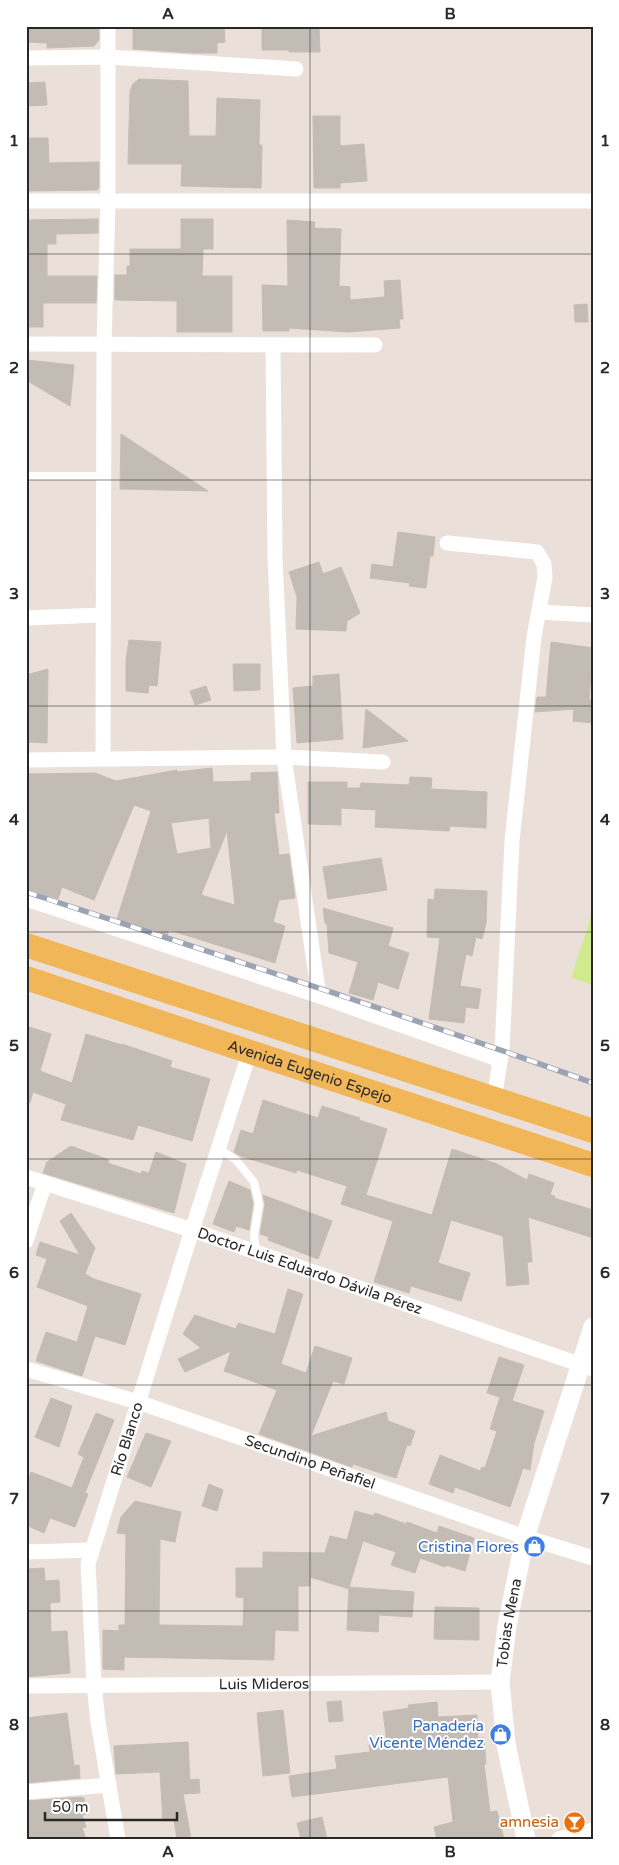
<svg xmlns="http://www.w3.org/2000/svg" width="619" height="1865" font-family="'Varela Round',sans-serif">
<rect width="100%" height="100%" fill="#ebe0d9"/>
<!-- pitch -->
<path fill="#d1ea90" d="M593,910V985L571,978Z"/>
<!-- building -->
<path fill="#c2bcb5" stroke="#c6bcb3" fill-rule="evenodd" d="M26,26H99V40L94,46L47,48V43L26,42Z
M186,26H224L225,42L217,43V53H193L133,49V27Z
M262,26H319L320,52H289V50H262Z
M139,79L188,81L189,136H216L217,98L260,100L259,145H262L261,188L181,186L182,164H128L130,91L133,84Z
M45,82L47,105L26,106V83Z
M313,116H340V146L364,144L367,181L340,183V188H314Z
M26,138H48L49,163L99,162V188L97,190L26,191Z
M98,219V233L56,234V244H47V276H97L96,303H43V327H26V220Z
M181,219H213V249H203L202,276H232V332H177V301L115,300V275H127V266H130V249H181Z
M287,220L315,222L314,228L341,229L339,286L350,287V300L385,297L384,281L400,280L403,319H399L400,328L348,332L289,328V331H263L262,285L288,286Z
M587,304L588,322H575L574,305Z
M26,360L74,365L70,406L26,380Z
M121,434L208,491L120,489Z
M398,532L435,537L433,556H430L426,588L409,586L410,583L370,578L372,564L393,567Z
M319,562L323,574L341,567L360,613L347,621L346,631L296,629L297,597L289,572Z
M129,640L161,642L157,686L149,685L148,693L126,691V660Z
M551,642L593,648L589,700H593V723L573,721L574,709L535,712L537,697H546Z
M233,664H260V690L234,691Z
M48,669L47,743L26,742V675Z
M339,674L343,739L297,743L293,688L313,686V676Z
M206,686L211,700L195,705L190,691Z
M366,709L408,741L363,748Z
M212,768L213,782L251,781V773L277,772L279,813H274L279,855L289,854L295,898L279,900L273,922L285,926L275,963L169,930L167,936L117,919L151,811L134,805L94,900L62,887L58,899L26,889V774L95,773L116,781L177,770V772ZM209,818L211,848L177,854L171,823ZM227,831L235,905L201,895Z
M410,777L432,778L431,789L487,792L486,828L450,826L449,831L375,827L376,810L341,808V825L308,824V782H347V788H360L361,783L409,785Z
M381,858L387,890L328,899L323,867Z
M435,889L487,891L486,923L482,939L476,937L472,956L466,954L460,986L481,989L478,1009L466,1007L464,1023L429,1019L440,938L427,937L428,899L434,900Z
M323,908L393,928L388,946L409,953L398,989L378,982L373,1000L349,993L358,962L329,953L327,924L325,923Z
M26,1026L51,1034L40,1071L72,1083L86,1034L122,1045V1044L172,1061L170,1067L210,1079L192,1141L138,1125L133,1140L61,1120L66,1104L33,1092L30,1103H26Z
M263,1100L318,1118L322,1106L360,1118L359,1120L387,1129L366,1195L432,1215L452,1149L497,1164L527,1180L529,1174L554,1183L550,1195L555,1196L554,1198L593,1210V1238L528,1217L532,1262H527L529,1284L507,1286L503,1236L451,1220L438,1263L470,1273L461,1301L411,1286L409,1293L374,1282L393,1221L341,1204L347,1186L297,1170L296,1173L240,1156L234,1152L241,1130L253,1134Z
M71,1146L109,1160L108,1163L141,1174L142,1171L149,1173L156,1152L186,1164L174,1213L43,1173L47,1162Z
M229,1181L250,1190L253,1204L249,1230L236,1226L234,1232L213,1224Z
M263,1195L332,1221L318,1259L268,1240L269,1237L260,1234L265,1205Z
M71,1213L95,1248L85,1274L94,1279L141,1294L125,1345L95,1336L82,1376L36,1361L46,1332L77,1342L88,1306L37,1287L47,1259L36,1255L40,1242L80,1255L60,1221Z
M288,1289L303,1294L281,1364L306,1373L315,1346L352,1358L344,1384L333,1381L311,1436L386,1412L388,1421L415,1431L410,1446L407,1445L396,1478L353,1464L352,1467L259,1434L277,1390L224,1371L231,1351L185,1372L178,1359L201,1348L183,1334L195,1315L236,1329L238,1323L275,1334Z
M499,1357L524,1365L512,1401L487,1393Z
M500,1397L544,1411L534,1443L530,1470L523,1468L510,1507L455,1487L453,1493L429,1484L440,1455L480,1471L482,1467L485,1468L497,1431L490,1429Z
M51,1398L72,1406L59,1447L35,1437Z
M96,1413L114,1420L85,1493L88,1494L75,1527L50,1518L44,1533L26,1525V1486L31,1472L72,1488L84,1457L78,1454Z
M146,1433L171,1441L151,1487L127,1477Z
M209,1484L223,1490L217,1511L202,1506Z
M135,1501L181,1512L175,1542L160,1539L159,1625L243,1626L244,1598L236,1597V1568H263V1552L325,1553L330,1536L347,1540L355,1511L374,1516L375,1513L406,1524L407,1522L437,1533L439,1526L474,1538L465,1571L446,1565L445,1567L420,1558L415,1573L391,1565L396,1552L363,1541L349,1587L414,1592L412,1617L379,1615L378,1632L347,1630L349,1588V1589L310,1577V1586H298V1631L275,1630L274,1660L124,1657V1670L103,1669V1630L119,1631V1625H125L126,1534L117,1533L121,1517Z
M44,1568L45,1581L59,1580L60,1602L50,1603L51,1632L67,1631L70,1673L26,1677V1569Z
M435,1607L479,1608V1640L434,1639Z
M341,1701L343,1721L329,1722L327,1702Z
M437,1702L438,1717L477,1715L478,1738H484L486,1764H484L490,1812L497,1811L504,1839H437L434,1827L453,1822L448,1777L292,1797L289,1776L337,1769L335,1756L370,1752L369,1745L387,1743L383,1712L409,1708L408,1705Z
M283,1710L290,1773L263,1776L257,1713Z
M67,1713L74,1766L79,1765L80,1778L26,1783V1718Z
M188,1742L190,1780L199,1779L200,1793L183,1794L191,1839H177L174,1820L163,1821L160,1772L116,1774L114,1746Z
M82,1797V1798H84L86,1814L82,1815L86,1827L82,1828L86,1839H26V1801Z
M322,1817L327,1839H301L297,1823Z"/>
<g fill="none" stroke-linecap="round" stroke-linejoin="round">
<!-- service -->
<path stroke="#fff" stroke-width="8" d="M26,476H103
M219,1149L236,1160L254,1182L259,1204L254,1235L256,1253"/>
<!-- minor -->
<g stroke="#fff" stroke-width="15">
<path d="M26,58L108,57L296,69"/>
<path d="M26,201H593"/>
<path d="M26,344L375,345"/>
<path d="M273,345L275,558L284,757L319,996"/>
<path d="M447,543L537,552L544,564L545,577L534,637L512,841L502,1050L494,1098"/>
<path d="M539,612L593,615"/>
<path d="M26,618L102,615"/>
<path d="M103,758L104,343L108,202V26"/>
<path d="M26,760L284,757L383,762"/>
<path d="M26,899L319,996L500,1060"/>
<path id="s1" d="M26,1177L192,1230L593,1369"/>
<path d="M26,1241L45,1183"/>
<path id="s2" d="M26,1369L138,1402L525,1537L593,1558"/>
<path d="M26,1552L92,1550"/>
<path id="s3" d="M26,1686L500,1682"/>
<path d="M26,1792L109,1785"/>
<path id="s4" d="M118,1839L98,1722L94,1684L88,1564L192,1230L250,1051"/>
<path d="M559,1839L593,1830"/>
</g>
<!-- tertiary -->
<path stroke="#fff" stroke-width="19" id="s5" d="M526,1839L506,1744L500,1682L507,1626L525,1537L593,1327"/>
<!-- primary -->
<g stroke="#f1b658" stroke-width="24">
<path d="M26,945L593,1131"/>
<path id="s6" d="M26,978L593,1165"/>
</g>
<defs>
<path id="rail" d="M26,892C216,954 405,1015 593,1083"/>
</defs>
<!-- rail casing -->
<use href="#rail" stroke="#9ca3b3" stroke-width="5.5"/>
<!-- rail -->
<use href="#rail" stroke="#fff" stroke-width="4" stroke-dasharray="11" stroke-linecap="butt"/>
</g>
<!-- grid -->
<path fill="none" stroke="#282828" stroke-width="1" stroke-opacity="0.55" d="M310,26V1839M26,254H593M26,480H593M26,706H593M26,932H593M26,1159H593M26,1385H593M26,1611H593"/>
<!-- icons -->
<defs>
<symbol id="shop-disc" viewBox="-11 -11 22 22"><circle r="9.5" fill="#3f7fe0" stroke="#fff"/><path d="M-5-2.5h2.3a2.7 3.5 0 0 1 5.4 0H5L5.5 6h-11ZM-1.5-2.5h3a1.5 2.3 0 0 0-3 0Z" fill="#fff"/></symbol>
<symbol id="bar-disc" viewBox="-11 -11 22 22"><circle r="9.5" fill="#e8710a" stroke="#fff"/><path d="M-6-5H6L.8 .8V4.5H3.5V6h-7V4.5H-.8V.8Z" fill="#fff"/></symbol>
</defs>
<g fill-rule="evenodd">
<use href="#shop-disc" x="522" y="1534" width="25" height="25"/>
<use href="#shop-disc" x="488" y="1722" width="25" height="25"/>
<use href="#bar-disc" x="562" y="1810" width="25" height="25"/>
</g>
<g text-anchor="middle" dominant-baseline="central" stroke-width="4" stroke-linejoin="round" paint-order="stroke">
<!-- street labels -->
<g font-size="15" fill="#282828" stroke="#fff">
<text stroke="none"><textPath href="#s6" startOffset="299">Avenida Eugenio Espejo</textPath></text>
<text stroke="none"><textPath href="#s1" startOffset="299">Doctor Luis Eduardo Dávila Pérez</textPath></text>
<text stroke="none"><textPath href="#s4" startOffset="408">Río Blanco</textPath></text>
<text stroke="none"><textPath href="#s2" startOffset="299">Secundino Peñafiel</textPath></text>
<text stroke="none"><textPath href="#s5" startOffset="219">Tobias Mena</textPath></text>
<text stroke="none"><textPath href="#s3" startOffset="238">Luis Mideros</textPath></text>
</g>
<!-- shop labels -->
<g font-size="15" fill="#366cbe" stroke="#fff" text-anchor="end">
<text x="519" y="1547">Cristina Flores</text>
<text x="484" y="1726">Panadería<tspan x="484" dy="17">Vicente Méndez</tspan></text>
</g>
<!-- food labels -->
<g font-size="15" fill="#c56008" stroke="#fff" text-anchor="end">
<text x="559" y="1822">amnesia</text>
</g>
</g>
<!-- border -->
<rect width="619" height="1865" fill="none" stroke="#ffffff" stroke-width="55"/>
<!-- scale -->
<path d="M45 1812v8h132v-8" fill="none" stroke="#282828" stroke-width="2.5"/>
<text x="52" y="1812" font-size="15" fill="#282828" stroke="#ffffff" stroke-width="4" paint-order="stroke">50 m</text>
<rect x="28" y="28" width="564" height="1810" fill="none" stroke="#282828" stroke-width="2"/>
<g font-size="16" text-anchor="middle" font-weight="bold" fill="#282828">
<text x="168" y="19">A</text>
<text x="450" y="19">B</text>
<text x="14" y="146">1</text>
<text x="605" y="146">1</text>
<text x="14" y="373">2</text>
<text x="605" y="373">2</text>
<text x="14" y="599">3</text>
<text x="605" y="599">3</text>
<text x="14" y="825">4</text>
<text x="605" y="825">4</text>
<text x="14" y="1051">5</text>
<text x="605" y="1051">5</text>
<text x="14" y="1278">6</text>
<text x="605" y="1278">6</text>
<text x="14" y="1504">7</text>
<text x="605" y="1504">7</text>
<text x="14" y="1730">8</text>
<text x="605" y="1730">8</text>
<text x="168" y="1857">A</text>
<text x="450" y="1857">B</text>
</g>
</svg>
